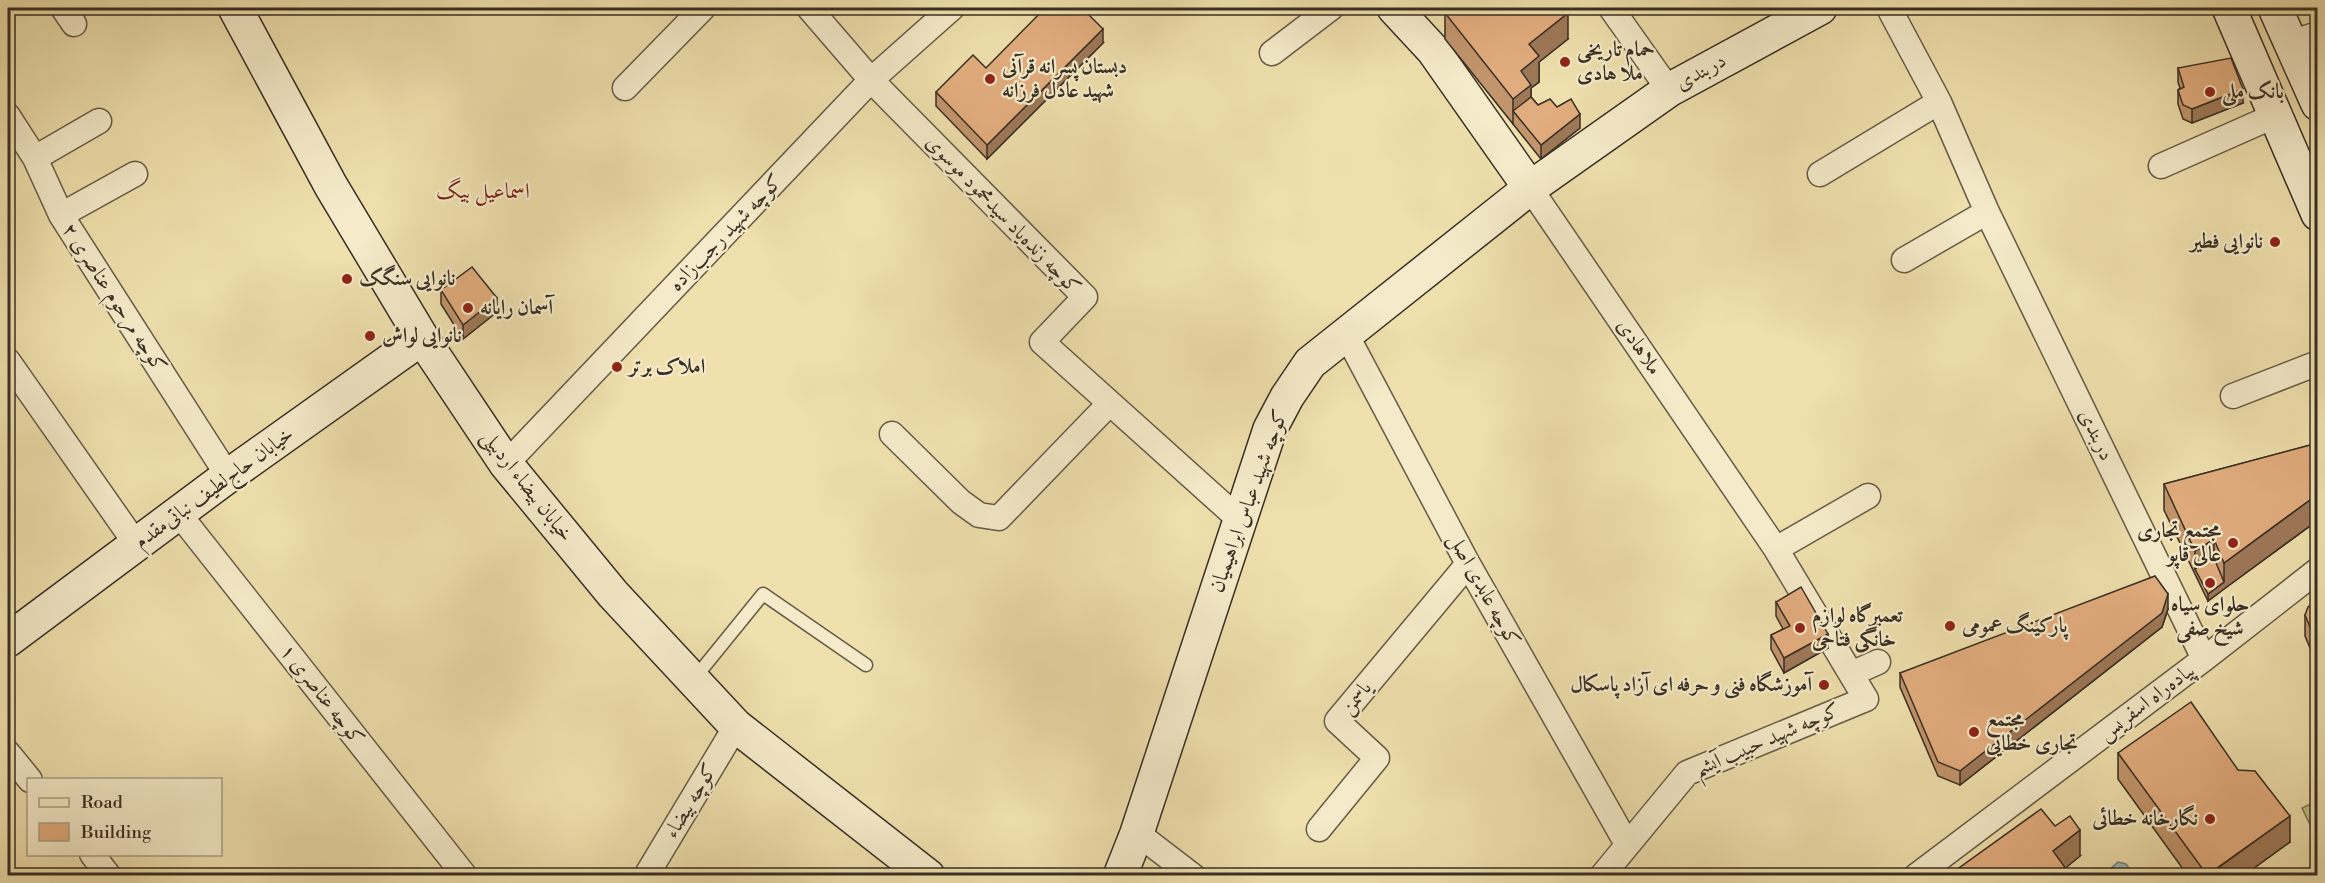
<svg xmlns="http://www.w3.org/2000/svg" width="2325" height="883" font-family="'Libre Bodoni',Amiri,serif">
<rect width="100%" height="100%" fill="#efe0ad"/>
<filter id="stains"><feTurbulence type="fractalNoise" baseFrequency=".00333" numOctaves="4"/><feColorMatrix values="0 0 0 0 .2 0 0 0 0 .09 0 0 0 0 .02 0 0 0 .5 -.17"/></filter>
<radialGradient id="worn" r=".72"><stop offset=".6" stop-color="#630" stop-opacity="0"/><stop offset="1" stop-color="#630" stop-opacity=".3"/></radialGradient>
<!-- green -->
<path fill="#bdc187" stroke="#7a7856" stroke-width="1.5" d="M2317,801L2318,802L2317,839L2302,808Z"/>
<!-- water -->
<path fill="#9dbbb3" stroke="#75837a" stroke-width="1.5" d="M2118,862L2126,864L2134,875H2103Z"/>
<g fill="none" stroke-linecap="round" stroke-linejoin="round">
<defs>
<path id="lane" d="M694,679L763,594L866,665"/>
<path id="street" d="M63,8L74,24
M809,8L871,80L1085,297L1042,342L1240,520
M1611,8L1669,90
M1891,8V12L1939,102L1987,212L2204,659
M2290,43L2318,34
M1272,53L1331,8
M625,88L703,8
M8,116L35,158L61,215L228,476
M35,158L99,121
M2161,166L2274,116
M1820,174L1939,102
M1530,188L1776,549L1866,699L1687,773L1602,876
M61,215L135,174
M1904,260L1987,212
M1346,334L1468,564L1627,844
M8,361L136,544
M2233,396L2318,363
M892,434L961,502L979,515L999,518L1109,404
M506,464L871,80L952,8
M179,514L465,876
M1776,549L1868,496
M1851,674L1878,662
M8,753L30,780
M1319,829L1377,758L1337,721L1468,564
M1137,833L1193,876
M92,854L109,876
M646,876L736,726
M1916,876L2204,659L2318,570"/>
<path id="secondary" d="M235,8L331,186L422,338L506,464L613,594L736,726L928,876
M1394,8L1433,50L1530,188
M2229,8L2318,214
M2275,8L2318,104
M8,640L228,476L422,338
M1120,876L1137,833L1270,429L1287,397L1310,363L1530,188L1669,90L1820,8"/>
</defs>
<!-- lane casing -->
<use href="#lane" stroke="#665b46" stroke-width="15"/>
<!-- street casing -->
<use href="#street" stroke="#665b46" stroke-width="27"/>
<!-- secondary casing -->
<use href="#secondary" stroke="#382f24" stroke-width="36"/>
<!-- lane -->
<use href="#lane" stroke="#f5ebca" stroke-width="12"/>
<!-- street -->
<use href="#street" stroke="#f5ebca" stroke-width="24"/>
<!-- secondary -->
<use href="#secondary" stroke="#f5ebca" stroke-width="33"/>
</g>
<!-- wall -->
<path fill="#c2956c" stroke="#382f24" stroke-width="1.5" d="M1445,13L1568,39L1539,62V82L1531,88V97L1538,105L1557,107L1580,128L1541,159L1445,39Z
M1103,43L987,159L936,106V92L986,68Z
M2178,68L2243,103L2192,123L2183,119L2178,104V90L2180,88L2178,82Z
M441,290L497,312L463,339L441,304Z
M2318,443V520L2224,589L2208,601L2164,510V484Z
M2318,600V667L2305,636V615Z
M1776,602L1828,648L1784,673L1771,649V635L1783,629L1776,616Z
M2168,609L2162,627L1960,785L1938,776L1900,687V673Z
M2118,753L2238,770L2290,842L2243,876H2188L2118,779Z
M2080,856L2065,868L2071,876H1959V868Z"/>
<!-- shaded-wall -->
<path fill="#9e7958" stroke="#382f24" stroke-width="1.5" d="M1499,8H1522L1499,29Z
M1568,13V39L1539,62V82L1531,88V111H1513V125V99L1529,44Z
M1103,29V43L987,159V145Z
M2243,89V103L2192,123V109Z
M1580,114V128L1541,159V145Z
M497,298V312L463,339V325Z
M2318,494V520L2224,589L2208,601V594L2224,582V563Z
M2214,539V565L2195,569V551Z
M2168,594V609L2162,627L1960,785V771Z
M1828,634V648L1784,673V658Z
M2290,816V842L2243,876H2207Z
M2080,830V856L2056,876L2053,851Z"/>
<!-- building -->
<path fill="#e2ad7e" stroke="#382f24" stroke-width="1.5" d="M1045,8H1082L1103,29L987,145L936,92L973,55L986,68Z
M1448,8H1500L1502,14L1510,8H1564L1568,13L1529,44L1539,56L1521,71L1531,85L1513,99L1445,13Z
M2231,58L2243,89L2192,109L2183,105L2178,90L2184,87L2178,68Z
M1531,97L1538,105L1550,99L1557,107L1571,99L1580,114L1541,145L1513,111Z
M472,267L497,298L463,325L441,290Z
M2318,443V494L2224,563L2214,539L2195,551L2164,484Z
M2214,558L2224,582L2208,594L2195,569Z
M2155,576L2168,594L2162,613L1960,771L1938,762L1900,673Z
M1801,587L1828,634L1784,658L1771,635L1790,626L1776,602Z
M2318,600V646L2305,615L2308,607Z
M2191,702L2238,770L2255,771L2290,816L2207,875L2118,753Z
M2041,809L2055,826L2070,816L2080,830L2053,851L2071,876H1965L1959,868Z
M2310,867L2316,876H2301Z"/>
<!-- markers -->
<g fill="#8f2418" stroke="#f5ebca" stroke-width="2">
<circle cx="1565" cy="62" r="6"/>
<circle cx="990" cy="79" r="6"/>
<circle cx="2210" cy="92" r="6"/>
<circle cx="2275" cy="242" r="6"/>
<circle cx="347" cy="279" r="6"/>
<circle cx="468" cy="308" r="6"/>
<circle cx="370" cy="336" r="6"/>
<circle cx="617" cy="367" r="6"/>
<circle cx="2233" cy="543" r="6"/>
<circle cx="2210" cy="583" r="6"/>
<circle cx="1950" cy="626" r="6"/>
<circle cx="1800" cy="628" r="6"/>
<circle cx="1824" cy="685" r="6"/>
<circle cx="1974" cy="732" r="6"/>
<circle cx="2210" cy="819" r="6"/>
</g>
<g text-anchor="middle" dominant-baseline="central" stroke-width="4.5" stroke-linejoin="round" paint-order="stroke">
<!-- poi labels -->
<g font-size="21" font-weight="bold" fill="#382f24" stroke="#f5ebca" text-anchor="start">
<text x="1577" y="50">حمام تاریخی<tspan x="1577" dy="24">ملا هادی</tspan></text>
<text x="1002" y="67">دبستان پسرانه قرآنی<tspan x="1002" dy="24">شهید عادل فرزانه</tspan></text>
<text x="2222" y="92">بانک ملی</text>
<text x="2263" y="242" text-anchor="end">نانوایی فطیر</text>
<text x="359" y="279">نانوایی سنگک</text>
<text x="480" y="308">آسمان رایانه</text>
<text x="382" y="336">نانوایی لواش</text>
<text x="629" y="367">املاک برتر</text>
<text x="2221" y="531" text-anchor="end">مجتمع تجاری<tspan x="2221" dy="24">عالی قاپو</tspan></text>
<text x="2210" y="605" text-anchor="middle">حلوای سیاه<tspan x="2210" dy="24">شیخ صفی</tspan></text>
<text x="1812" y="616">تعمیرگاه لوازم<tspan x="1812" dy="24">خانگی فتاحی</tspan></text>
<text x="1962" y="626">پارکینگ عمومی</text>
<text x="1812" y="685" text-anchor="end">آموزشگاه فنی و حرفه ای آزاد پاسکال</text>
<text x="1986" y="720">مجتمع<tspan x="1986" dy="24">تجاری خطایی</tspan></text>
<text x="2198" y="819" text-anchor="end">نگارخانه خطائی</text>
</g>
<!-- street labels -->
<g font-size="21" fill="#382f24" stroke="#f5ebca">
<text transform="translate(1701 72) rotate(-29)">دربندی</text>
<text transform="translate(1003 215) rotate(46)">کوچه زنده‌یاد سیدمحمود موسوی</text>
<text transform="translate(726 233) rotate(-46)">کوچه شهید رجب‌زاده</text>
<text transform="translate(114 298) rotate(57)">کوچه مرحوم عناصری ۲</text>
<text transform="translate(1639 347) rotate(56)">ملاهادی</text>
<text transform="translate(2096 435) rotate(64)">دربندی</text>
<text transform="translate(527 486) rotate(52)">خیابان بیضاء اردبیلی</text>
<text transform="translate(214 488) rotate(-36)">خیابان حاج‌لطیف نباتی‌مقدم</text>
<text transform="translate(1249 501) rotate(-70)">کوچه شهید عباس ابراهیمیان</text>
<text transform="translate(1484 590) rotate(61)">کوچه عابدی اصل</text>
<text transform="translate(322 695) rotate(52)">کوچه عناصری ۱</text>
<text transform="translate(1356 698) rotate(-50)">یاسمن</text>
<text transform="translate(2147 702) rotate(-37)">پیاده‌راه اسفریس</text>
<text transform="translate(1767 740) rotate(-23)">کوچه شهید حبیب آیشم</text>
<text transform="translate(691 801) rotate(-59)">کوچه بیضاء</text>
</g>
<!-- neighbourhood labels -->
<g font-size="22" fill="#7a1f14" stroke="#f5ebca">
<text x="483" y="191">اسماعیل بیگ</text>
</g>
</g>
<!-- margin -->
<rect width="2325" height="883" fill="none" stroke="#efe0ad" stroke-width="30"/>
<rect x="9" y="9" width="2307" height="865" fill="none" stroke="#382f24" stroke-width="3"/>
<rect x="15" y="15" width="2295" height="853" fill="none" stroke="#382f24" stroke-width="1.5"/>
<!-- legend -->
<rect x="27" y="778" width="195" height="78" fill="#f5ebca" stroke="#a9a088" stroke-width="1.5"/>
<rect x="39" y="798" width="30" height="9" fill="#f5ebca" stroke="#a9a088" stroke-width="1.5"/>
<text x="81" y="808" font-size="18" fill="#382f24">Road</text>
<rect x="39" y="823" width="30" height="18" fill="#e2ad7e" stroke="#a9a088" stroke-width="1.5"/>
<text x="81" y="838" font-size="18" fill="#382f24">Building</text>
<rect width="100%" height="100%" filter="url(#stains)"/>
<rect width="100%" height="100%" fill="url(#worn)"/>
</svg>
